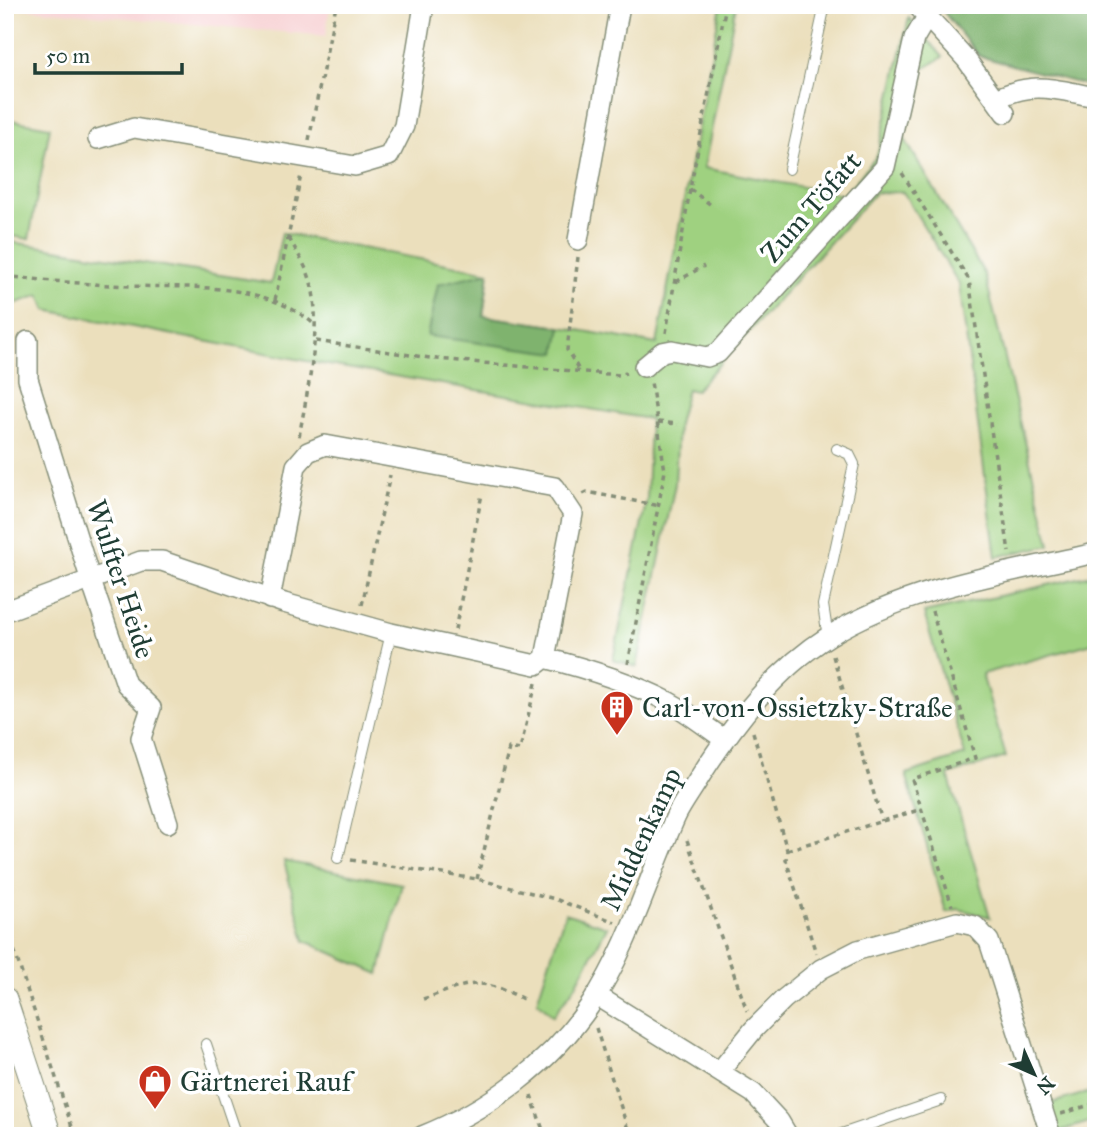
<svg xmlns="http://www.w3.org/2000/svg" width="1101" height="1141" font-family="'IM FELL Great Primer',serif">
<rect width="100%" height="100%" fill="#fff"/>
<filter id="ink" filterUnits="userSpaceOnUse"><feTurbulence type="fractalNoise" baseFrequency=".0143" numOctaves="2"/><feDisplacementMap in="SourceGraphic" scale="14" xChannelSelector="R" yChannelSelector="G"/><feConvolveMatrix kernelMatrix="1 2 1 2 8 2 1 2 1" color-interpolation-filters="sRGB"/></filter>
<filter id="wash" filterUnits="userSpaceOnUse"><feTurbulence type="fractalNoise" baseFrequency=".00686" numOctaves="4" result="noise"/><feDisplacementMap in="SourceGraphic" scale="28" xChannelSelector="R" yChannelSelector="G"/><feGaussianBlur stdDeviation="1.57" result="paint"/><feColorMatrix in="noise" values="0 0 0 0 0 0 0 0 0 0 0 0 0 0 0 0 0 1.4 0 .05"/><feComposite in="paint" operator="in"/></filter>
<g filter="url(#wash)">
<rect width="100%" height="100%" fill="#ebdfbc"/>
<!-- built -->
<path fill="#f7cfd1" d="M5,5H330L326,36L5,7Z"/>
<!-- green -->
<path fill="#9fd180" stroke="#5f875a" stroke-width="2" d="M721,5H736L704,168L844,195L877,156L909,18L943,57L918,72L903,136L985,275L1050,545L996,557L959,284L903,192L875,193L695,391L687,389L678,424L675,484L637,667L613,660L647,498L650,419L317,363L46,310L40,295L5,307V241L271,283L282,233L489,272L483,316L561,327L657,344Z
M5,119L50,127L29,239L5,235Z
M1096,574V642L982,674L1006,757L948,775L990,917L958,909L946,912L906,774L965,755L924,613Z
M284,861L402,884L379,974L305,941Z
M565,913L607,927L576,985L553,1016L537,1001Z
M1096,1090V1120L1057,1132L1049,1104Z"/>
<!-- forest -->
<path fill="#7fb36e" stroke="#4f7851" stroke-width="2" d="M938,5H1096V88L979,56Z
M489,272L483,316L561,327L556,353L427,336L438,284Z"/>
</g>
<g filter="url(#ink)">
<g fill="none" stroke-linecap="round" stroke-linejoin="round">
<defs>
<path id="service" d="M789,169L825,5
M828,637L823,605L854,464L849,454L837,449
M338,858L391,633
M206,1044L237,1136
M836,1136L941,1100"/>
<path id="minor" d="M917,5L966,59L1005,113
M996,99C1034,80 1056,90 1096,97
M98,139L134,128L355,166L389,156L404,126L424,5
M578,240L620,5
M28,341V379L90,578L126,684L151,708L141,738L168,823
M644,367L662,352L672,350L707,357L718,353L885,167L914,39L928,15
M270,599L296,466L308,452L325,445L555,487L573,514L545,658
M6,611L141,561H162L284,603L391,633L536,665L545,658C589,669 630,682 669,702C688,712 706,727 724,739
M596,995L753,1093L779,1121L788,1136
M720,1071L754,1029L784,999L821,969L858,950L957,922L975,926L989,941L1051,1136
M422,1136C488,1110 551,1063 591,1004C629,947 648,878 676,816C683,802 693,789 701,775C735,722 775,670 829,636C909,587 1006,573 1096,553"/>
<path id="tertiary" d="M5,999L50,1136"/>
</defs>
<!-- service casing -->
<use href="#service" stroke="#858e78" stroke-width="12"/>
<!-- minor casing -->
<use href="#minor" stroke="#858e78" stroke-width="22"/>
<!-- tertiary casing -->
<use href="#tertiary" stroke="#858e78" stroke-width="25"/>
<!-- path -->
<path stroke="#858e78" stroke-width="3.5" stroke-dasharray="5 5" stroke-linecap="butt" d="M309,140L336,5
M902,173L969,280L1009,552
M690,189L711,205
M289,238C295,249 302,260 307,271C326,315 307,391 299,437
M782,238L800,232
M578,257L567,350L579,370
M5,276C46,281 87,284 129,286C192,288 262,281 314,324
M676,282L704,266
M275,300L301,175
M666,333L690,189L726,5
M316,341L437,359L619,375L626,373
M658,422L678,424
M583,494L587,492L660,506
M362,605L390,475
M932,611L975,758L912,779L952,906
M455,630L482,494
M833,656L882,821
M628,664L665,471L651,382
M753,732L787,850L786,860L816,953
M687,840L747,1011
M787,850L922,809
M351,860L477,879L555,899L615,922
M477,879L509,748L520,750L536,683
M5,922L75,1136
M423,999C472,983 477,975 525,1000
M596,1028L630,1136
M531,1095L545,1136
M1061,1114L1096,1103"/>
<!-- service -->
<use href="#service" stroke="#fff" stroke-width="10"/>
<!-- minor -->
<use href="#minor" stroke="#fff" stroke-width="19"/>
<!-- tertiary -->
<use href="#tertiary" stroke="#fff" stroke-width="23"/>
</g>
</g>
<!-- icons -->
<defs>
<symbol id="building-pin" viewBox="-11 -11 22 30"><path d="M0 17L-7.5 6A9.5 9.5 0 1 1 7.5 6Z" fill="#c8321e" stroke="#fff"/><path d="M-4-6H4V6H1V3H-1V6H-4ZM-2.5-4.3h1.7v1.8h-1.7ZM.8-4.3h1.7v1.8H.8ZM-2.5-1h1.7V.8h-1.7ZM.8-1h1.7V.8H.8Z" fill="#fff"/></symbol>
<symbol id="shop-pin" viewBox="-11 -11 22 30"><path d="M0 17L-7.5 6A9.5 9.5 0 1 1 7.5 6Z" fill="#c8321e" stroke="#fff"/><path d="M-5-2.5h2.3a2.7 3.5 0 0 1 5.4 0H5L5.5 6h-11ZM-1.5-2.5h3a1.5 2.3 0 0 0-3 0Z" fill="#fff"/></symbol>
</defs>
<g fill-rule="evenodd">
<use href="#building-pin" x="598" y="688" width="38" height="52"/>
<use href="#shop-pin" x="136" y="1062" width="38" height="52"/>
</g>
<g text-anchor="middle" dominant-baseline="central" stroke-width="7" stroke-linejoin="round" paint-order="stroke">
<!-- street labels -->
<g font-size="28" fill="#1f3d34" stroke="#fff">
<text transform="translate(811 207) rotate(-49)">Zum Töfatt</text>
<text transform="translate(121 579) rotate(72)">Wulfter Heide</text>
<text transform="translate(641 839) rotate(-65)">Middenkamp</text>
</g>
<!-- poi labels -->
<g font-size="28" fill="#1f3d34" stroke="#fff" text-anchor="start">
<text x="642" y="707">Carl-von-Ossietzky-Straße</text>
<text x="180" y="1081">Gärtnerei Rauf</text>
</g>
</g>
<!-- margin -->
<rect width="1101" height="1141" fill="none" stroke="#fff" stroke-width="28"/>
<!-- north arrow -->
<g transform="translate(1034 1074) rotate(135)" stroke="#ffffff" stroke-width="5" paint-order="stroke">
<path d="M0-5L12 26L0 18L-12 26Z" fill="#1f3d34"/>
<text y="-10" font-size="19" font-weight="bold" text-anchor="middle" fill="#1f3d34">N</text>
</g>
<!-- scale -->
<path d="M35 63v10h147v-10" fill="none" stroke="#1f3d34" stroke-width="3.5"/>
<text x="46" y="63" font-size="21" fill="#1f3d34" stroke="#ffffff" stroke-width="5" paint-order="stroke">50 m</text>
</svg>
